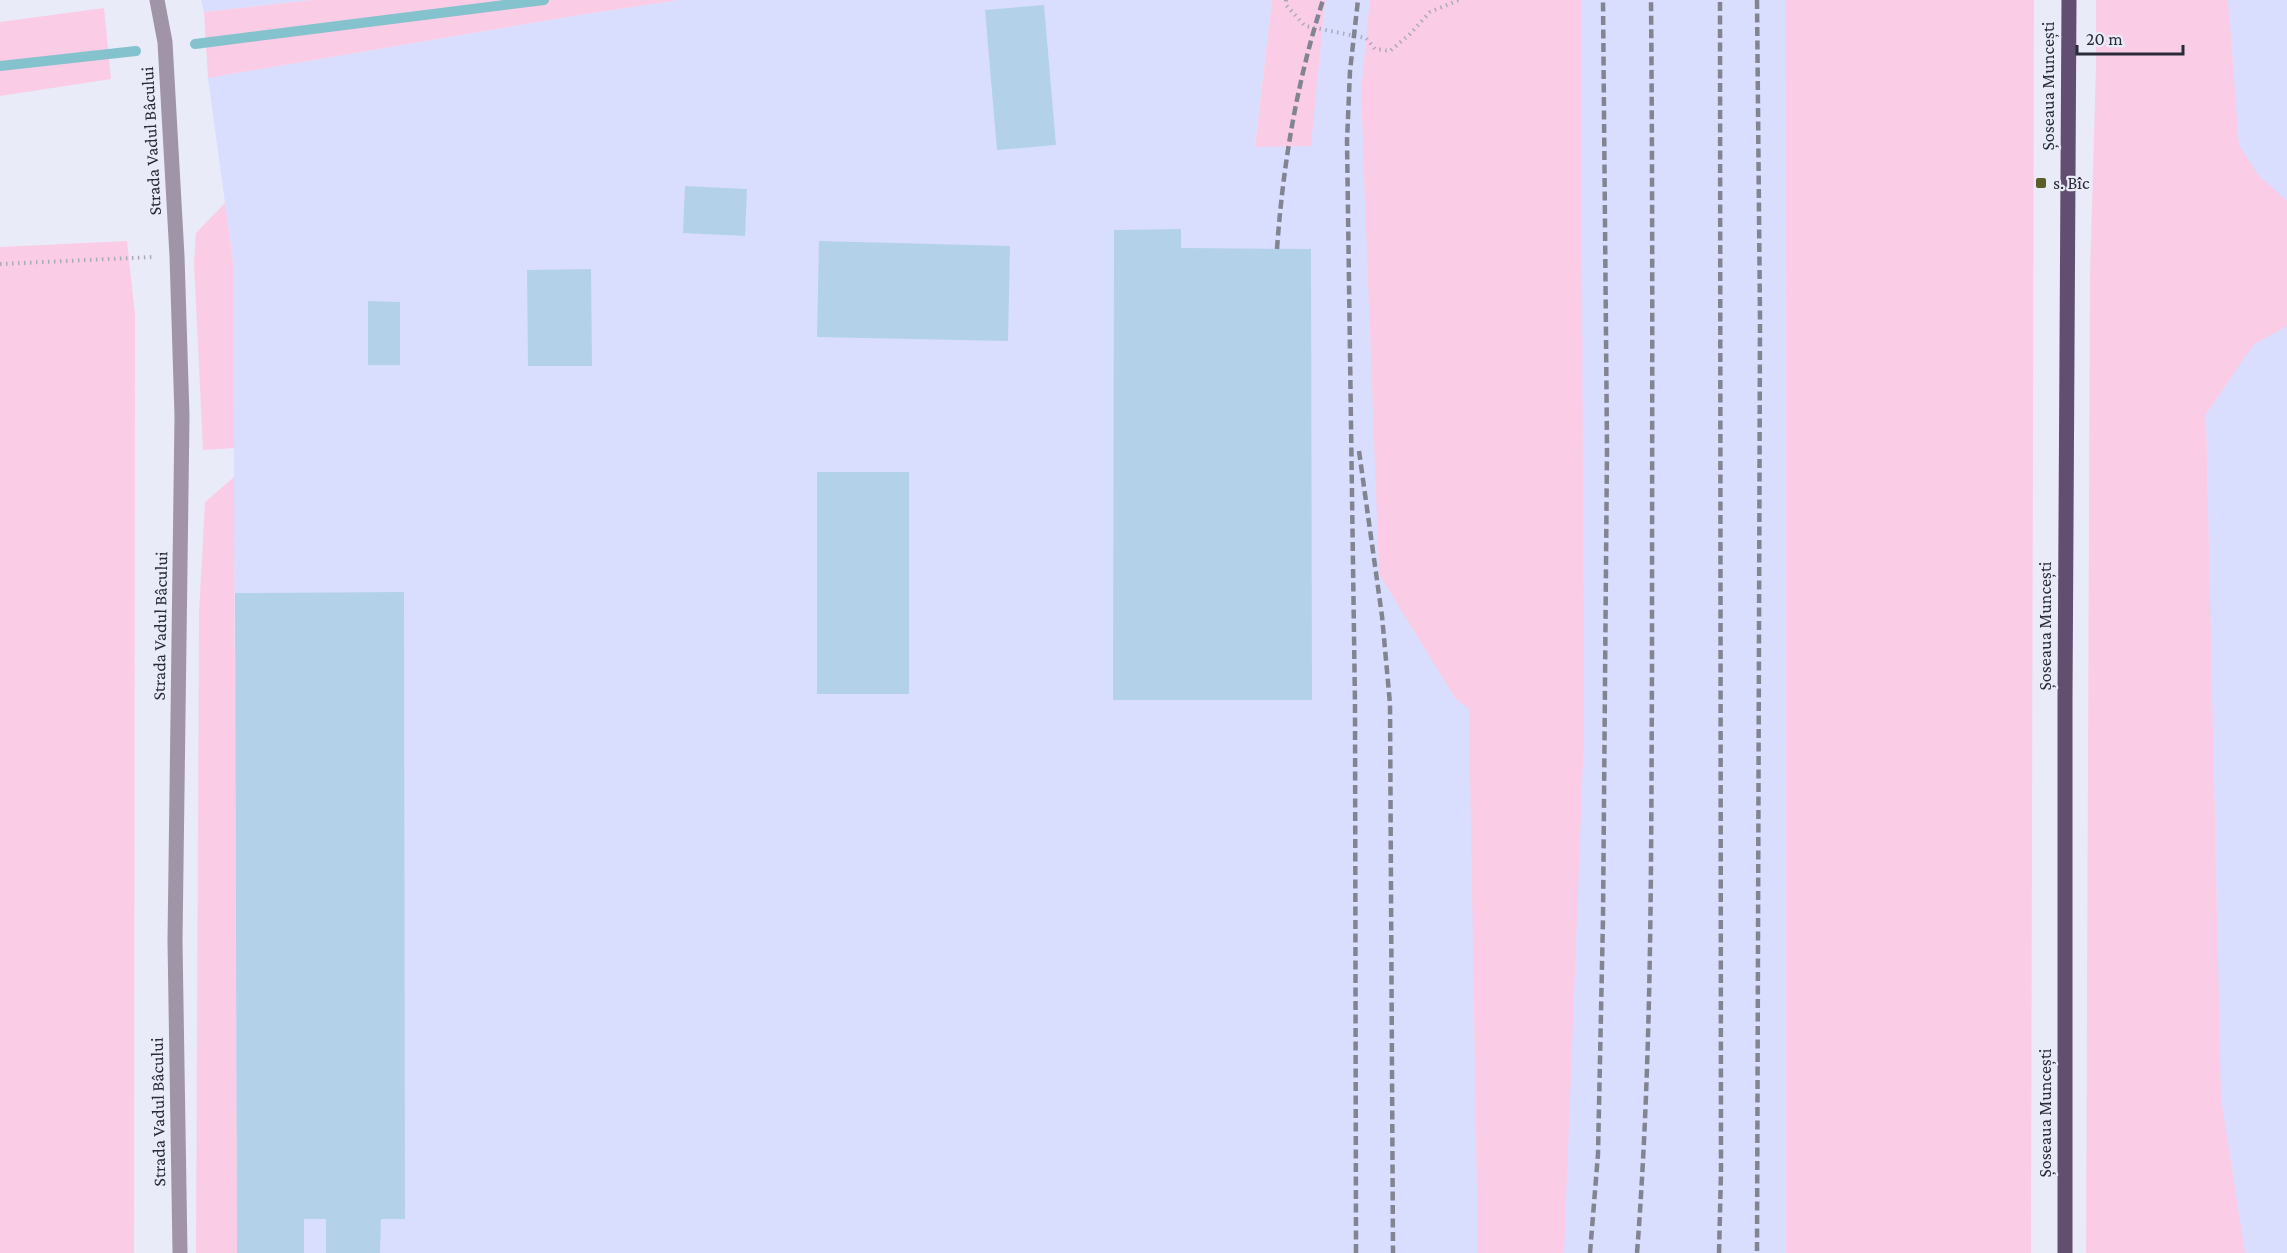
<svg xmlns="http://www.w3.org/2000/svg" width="2287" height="1253" font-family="'Crimson Pro',serif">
<rect width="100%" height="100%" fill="#e9ebf9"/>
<!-- built -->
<path fill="#d9deff" d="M201,0H314L204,12Z
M679,0H1272L1255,146H1310L1325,0H1785L1786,1253H237L233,262L208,78L579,15Z
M2197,0H2287V1253H2224Z"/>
<!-- green -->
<path fill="#fbcce5" d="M314,0H679L579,15L208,78L204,12Z
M1272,0H1325L1311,146L1255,147Z
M1370,0H1581L1584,736L1564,1253H1478L1469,709L1455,698L1379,574L1361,92Z
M1785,0H2034L2031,1253H1786Z
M2096,0H2228L2239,145L2258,175L2287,201V326L2254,344L2206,414L2221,1098L2245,1253H2086L2090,273L2096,68Z
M104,8L111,79L0,96V22Z
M225,203L233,262L234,448L203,450L194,263L196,233Z
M127,241L135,315L134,1253H0V247Z
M234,477L237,1253H196L199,613L205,502Z"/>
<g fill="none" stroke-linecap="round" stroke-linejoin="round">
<!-- stream -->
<path stroke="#84c2ce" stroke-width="10" d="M195,44L544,0
M0,66L136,51"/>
</g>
<!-- building -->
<path fill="#b4d1ea" d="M1044,5L1056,145L997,150L985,10Z
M685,186L747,189L745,236L683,233Z
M1181,229V248L1311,249L1312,700H1113L1114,230Z
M819,241L1010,246L1008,341L817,337Z
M591,269L592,366H528L527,270Z
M368,301L400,302V365H368Z
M817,472H909V694H817Z
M404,592L405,1219H381L380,1253H326V1219H304V1253H237L235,593Z"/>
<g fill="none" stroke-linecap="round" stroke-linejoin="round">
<!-- path -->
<path stroke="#a9abb9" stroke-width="4" stroke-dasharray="1.5 4.5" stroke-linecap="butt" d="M1286,0V5L1305,26L1366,38L1375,49L1390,51L1410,34L1430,12L1459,0
M0,264L153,257"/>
<!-- minor -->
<path stroke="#a095a8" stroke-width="15" d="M157,0L165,42L177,256L182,416L175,941L180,1253"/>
<!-- major -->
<path stroke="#624e6e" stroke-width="15" d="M2065,1253V698L2069,0"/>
<!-- rail -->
<path stroke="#828491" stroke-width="4.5" stroke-dasharray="9 4.5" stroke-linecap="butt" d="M1757,0L1760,319L1757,1253
M1277,249C1283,164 1297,81 1323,0
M1359,451L1382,616L1390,704L1393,1253
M1356,1253L1355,705L1347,141L1350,71L1358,0
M1590,1253L1598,1154L1603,918L1607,448L1603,0
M1637,1253C1652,1058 1651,863 1652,668C1652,445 1653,223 1651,0
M1719,1253L1721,1172L1720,0"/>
</g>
<!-- markers -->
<rect fill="#5b5d2a" stroke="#e9ebf9" stroke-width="2" x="2035" y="177" width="12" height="12" rx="3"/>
<g text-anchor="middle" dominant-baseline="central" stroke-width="4.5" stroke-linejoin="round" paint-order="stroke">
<!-- street labels -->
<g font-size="18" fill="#292b38" stroke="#e9ebf9">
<text transform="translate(2048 86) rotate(-90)">Șoseaua Muncești</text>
<text transform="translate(151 141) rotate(-93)">Strada Vadul Bâcului</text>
<text transform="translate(160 626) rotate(-89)">Strada Vadul Bâcului</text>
<text transform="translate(2045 626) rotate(-90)">Șoseaua Muncești</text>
<text transform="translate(158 1112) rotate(-91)">Strada Vadul Bâcului</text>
<text transform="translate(2045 1113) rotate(-90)">Șoseaua Muncești</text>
</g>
<!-- poi labels -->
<g font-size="18" fill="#292b38" stroke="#e9ebf9" text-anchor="start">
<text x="2053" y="183">s. Bîc</text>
</g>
</g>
<!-- scale -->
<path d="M2077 45v9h106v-9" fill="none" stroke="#292b38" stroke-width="3"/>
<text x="2086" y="45" font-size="18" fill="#292b38" stroke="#e9ebf9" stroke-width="4.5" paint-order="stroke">20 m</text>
</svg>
